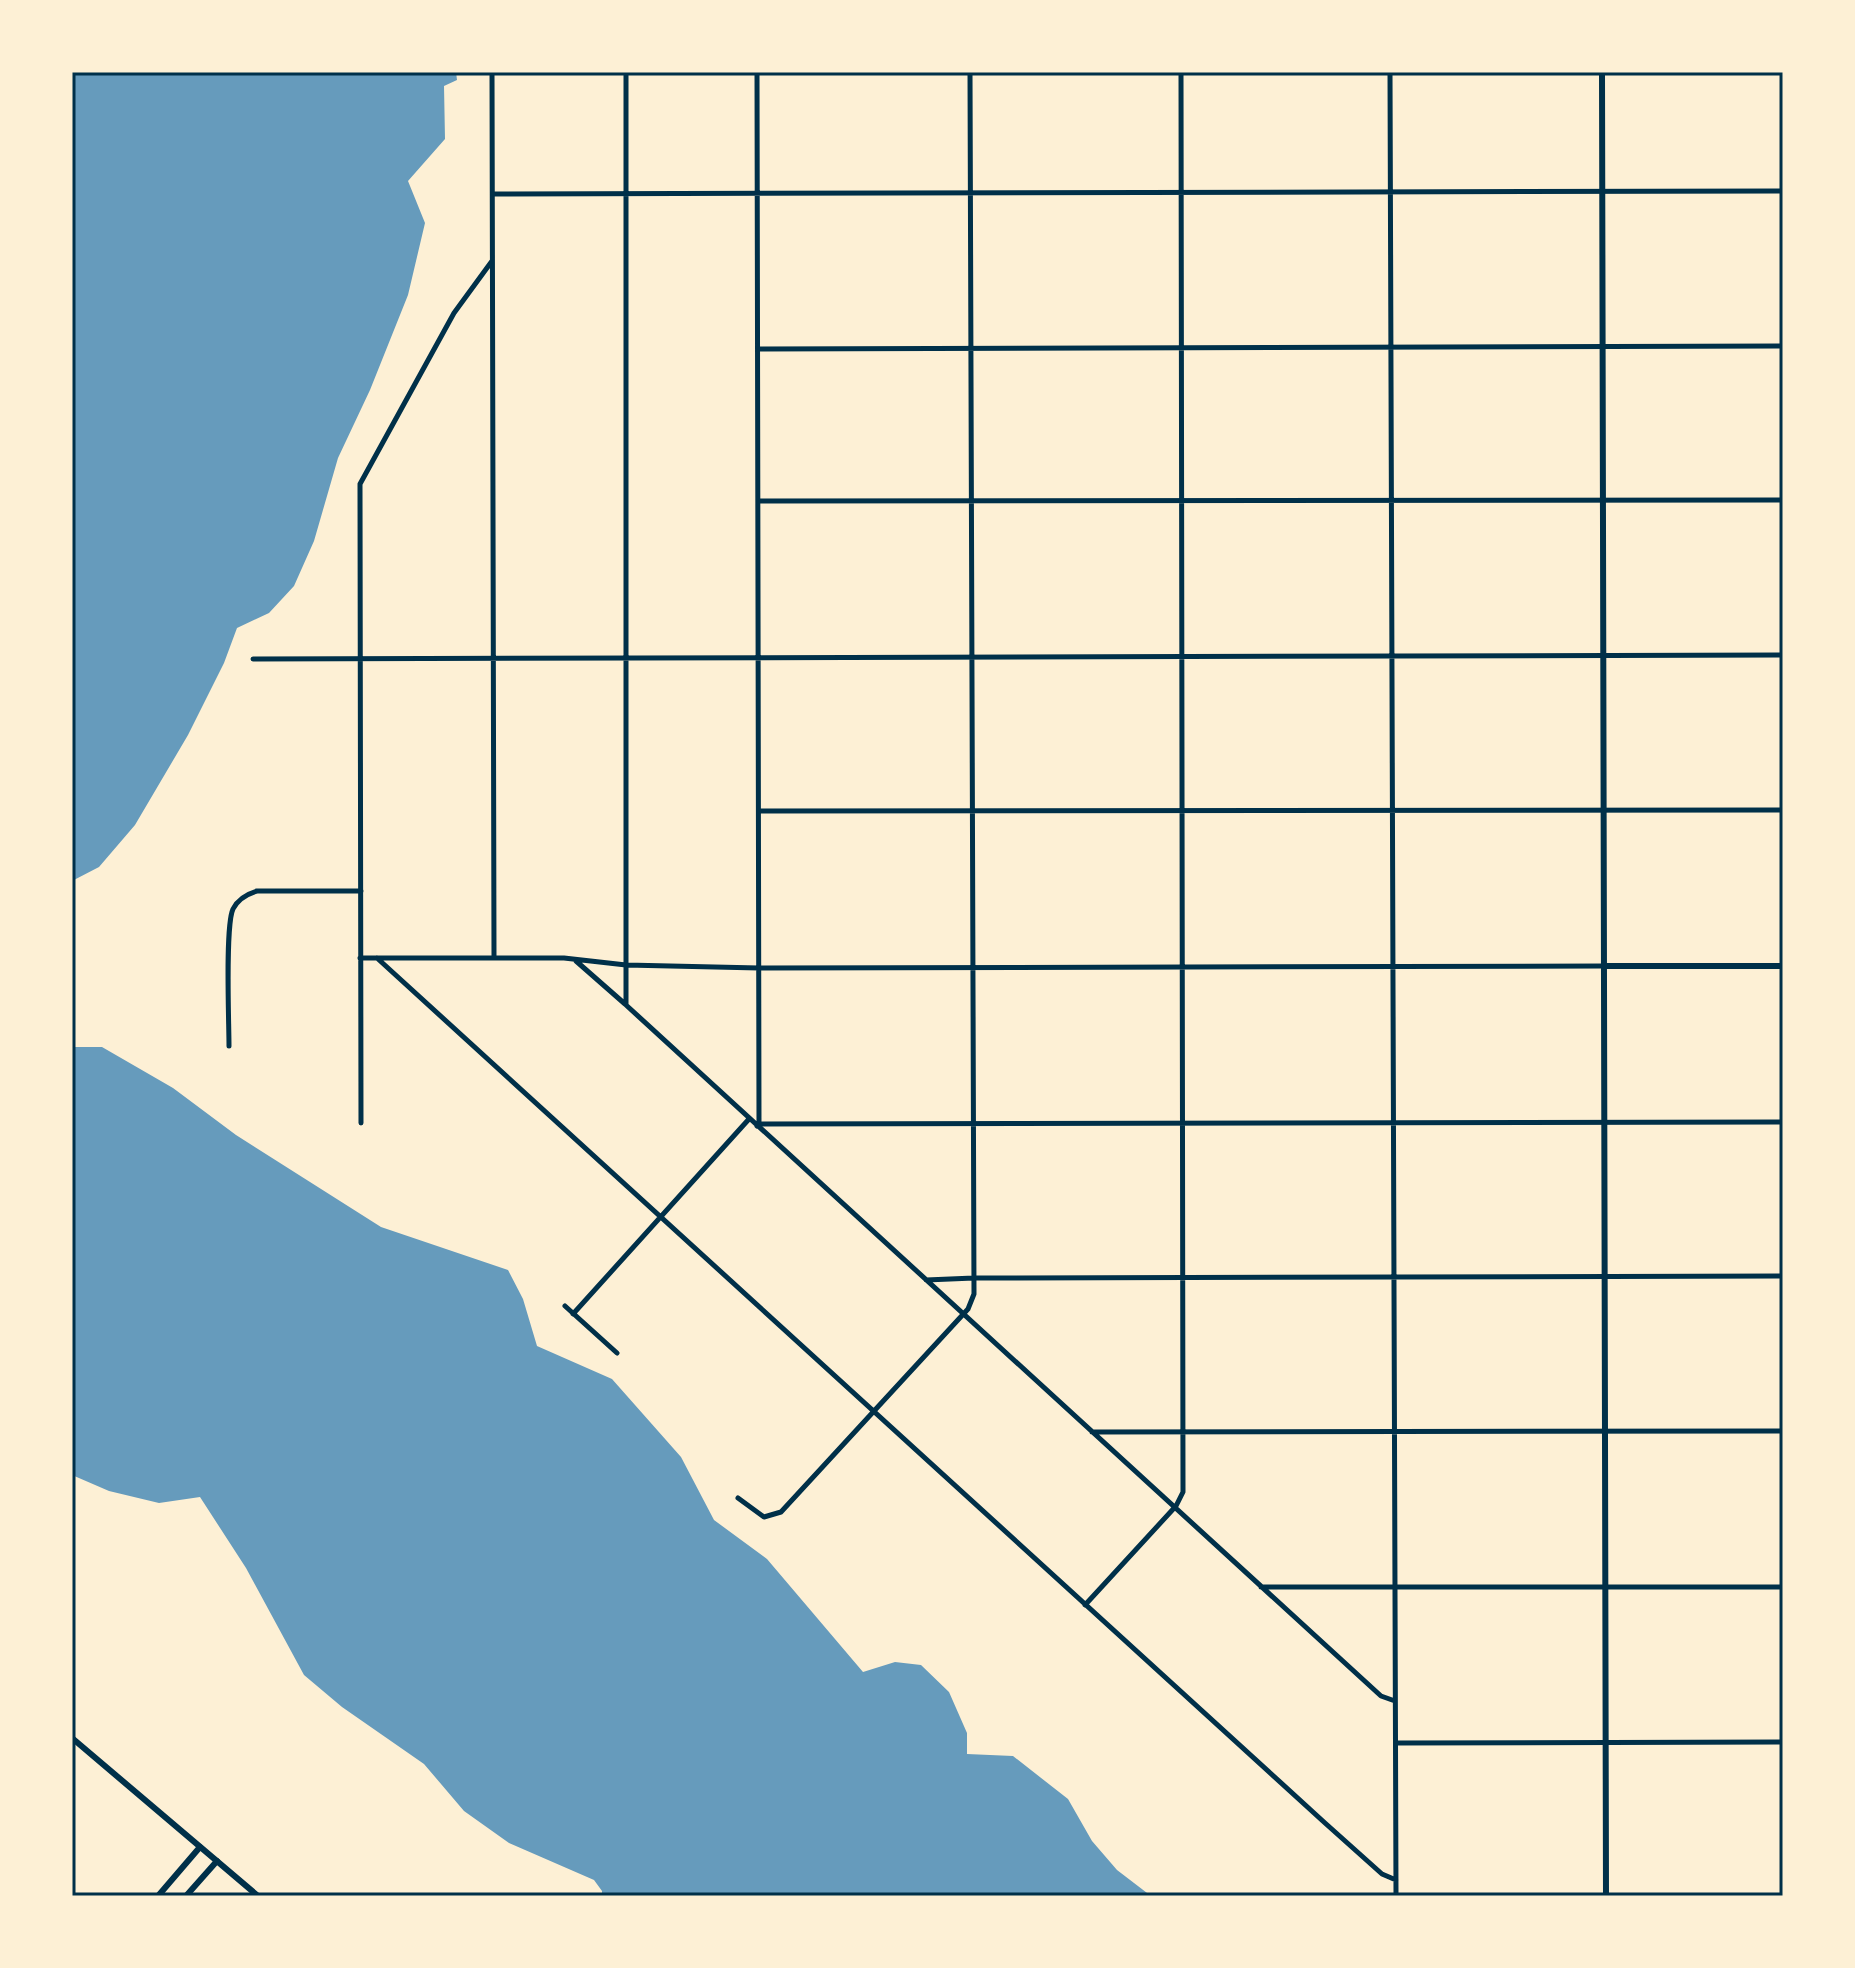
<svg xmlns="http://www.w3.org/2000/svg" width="1855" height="1968" font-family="Overpass,sans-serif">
<rect width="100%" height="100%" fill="#fdf0d5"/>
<!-- water -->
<path fill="#669bbc" d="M72,72H456L457,80L444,86L445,139L408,181L425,223L408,295L370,390L338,458L314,541L294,586L269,613L237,628L224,663L188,735L135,825L99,867L72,881Z
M72,1047H102L173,1088L236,1135L381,1227L508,1270L523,1299L537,1346L612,1379L681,1457L714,1520L767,1559L863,1672L895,1662L921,1665L949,1692L967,1733V1754L1013,1756L1068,1799L1092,1841L1117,1870L1151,1896H602V1891L594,1880L509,1843L464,1811L424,1764L342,1707L304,1675L246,1568L200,1497L159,1503L109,1491L72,1475Z"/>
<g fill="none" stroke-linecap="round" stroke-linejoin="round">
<!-- minor -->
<path stroke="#003049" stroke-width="5" d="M492,72L494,957
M626,72V1005L1381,1696L1395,1701
M757,72L759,1124
M1390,72L1396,1896
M493,194L1783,191
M758,349L1783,346
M759,501L1783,500
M253,659L1783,655
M759,811L1783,810
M360,958H564L626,965L759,968L1604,966
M377,958L1325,1823L1382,1874L1396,1880
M576,961L625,1004
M229,1046C229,1021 225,926 233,909C238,899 247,894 257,891H361
M361,1123L360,484L454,313L492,261
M757,1126L759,1124L1783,1122
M926,1280L974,1278L1783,1276
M565,1306L617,1353
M573,1314L749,1119
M1092,1432L1783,1431
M738,1498L764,1517L781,1512L968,1309L974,1294L970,72
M1261,1587H1783
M1085,1605L1176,1506L1183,1492L1181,72
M1396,1743L1783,1742"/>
<!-- tertiary -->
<path stroke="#003049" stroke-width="6" d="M1602,72L1606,1896
M1604,966H1783
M158,1896L200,1847
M186,1896L217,1861"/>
<!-- secondary -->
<path stroke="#003049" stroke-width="6" d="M72,1738L258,1896"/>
</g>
<!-- border -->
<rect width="1855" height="1968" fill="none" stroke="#fdf0d5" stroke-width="148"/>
<rect x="74" y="74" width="1707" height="1820" fill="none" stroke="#003049" stroke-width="3"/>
</svg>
